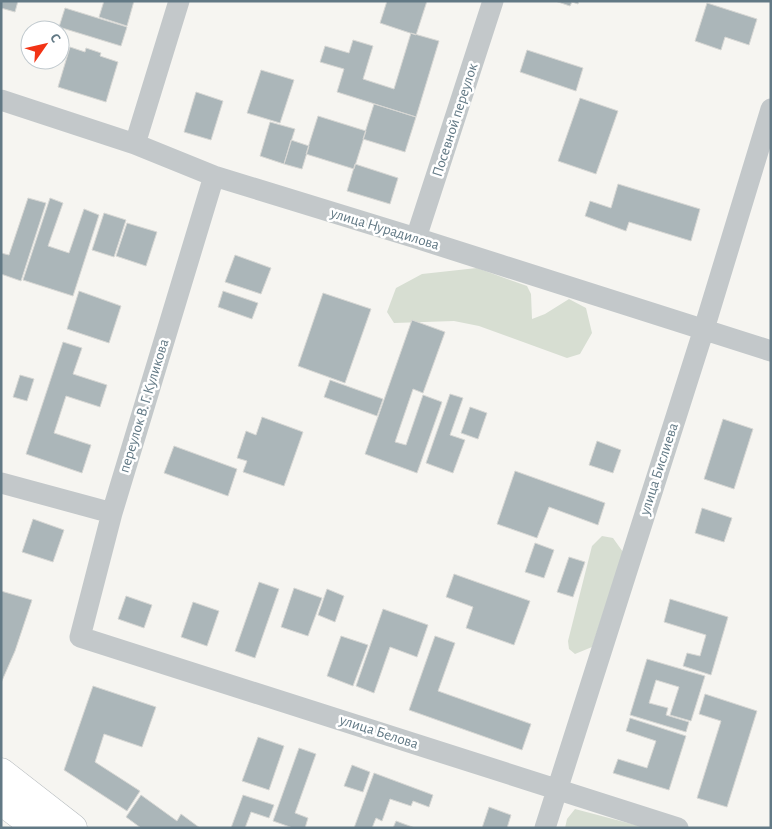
<svg xmlns="http://www.w3.org/2000/svg" width="772" height="829" font-family="'Alegreya Sans',sans-serif">
<rect width="100%" height="100%" fill="#f6f5f1"/>
<!-- green -->
<path fill="#d7ded2" d="M477,268L527,286L531,294L532,319L545,314L569,299L586,308L592,333L580,354L567,358L479,326L454,321L394,323L387,312L396,288L422,274Z
M602,536L613,538L623,552L592,647L575,654L569,649L568,641L592,546Z
M575,809L647,828H565L567,819Z"/>
<!-- building -->
<path fill="#abb6b9" stroke="#d7d7d4" d="M1,1H18L15,12L1,8Z
M104,1H134L127,26L99,17Z
M387,1H427L416,35L380,23Z
M555,1H579L578,4L572,2L570,6Z
M707,3L757,19L749,45L725,37L721,50L695,41Z
M65,8L127,27L121,46L59,27Z
M411,33L439,41L416,117L337,92L344,69L320,62L325,46L349,53L353,40L373,46L363,79L394,89Z
M70,47L85,52L86,48L101,53L100,56L118,62L106,102L58,87Z
M527,50L583,68L576,91L520,72Z
M261,70L294,80L280,123L247,113Z
M196,92L223,101L211,140L184,132Z
M580,98L618,111L596,174L558,161Z
M374,104L416,117L405,152L363,139Z
M318,116L366,131L354,169L306,154Z
M270,122L295,129L284,164L260,156Z
M291,140L309,146L302,169L284,164Z
M355,164L398,178L390,204L347,191Z
M618,184L700,209L691,241L629,222L626,231L585,216L590,201L611,208Z
M28,198L46,203L21,281L1,274V253L9,255Z
M50,198L63,203L48,246L69,253L84,209L99,215L73,296L23,280Z
M104,213L126,220L114,257L92,250Z
M127,223L157,232L146,266L116,256Z
M235,255L271,268L261,294L225,282Z
M79,291L121,306L109,343L67,329Z
M223,291L258,303L252,319L218,307Z
M323,293L371,309L345,383L298,366Z
M412,320L445,332L423,393L413,389L395,442L406,445L423,395L442,402L417,473L365,454Z
M63,342L82,348L73,374L107,385L100,407L66,396L54,433L91,445L82,473L26,454Z
M20,375L34,379L27,401L13,397Z
M330,380L383,399L377,416L324,397Z
M450,394L463,398L450,435L465,440L453,473L426,463Z
M470,407L487,413L478,439L461,433Z
M262,417L303,432L284,486L243,472L247,461L237,458L246,431L256,435Z
M723,419L753,429L734,489L704,479Z
M597,441L621,450L613,473L589,465Z
M174,446L237,469L228,496L164,473Z
M515,471L605,503L598,525L549,507L537,538L497,524Z
M702,508L732,518L724,542L695,533Z
M33,519L64,530L53,562L22,552Z
M535,543L554,550L544,578L525,572Z
M569,557L585,562L573,597L557,592Z
M454,574L530,601L514,645L466,628L473,607L446,597Z
M259,582L279,589L255,658L235,651Z
M294,588L322,598L308,636L281,627Z
M327,589L344,596L335,622L318,615Z
M1,591L32,600L15,651L1,683Z
M126,596L152,605L144,628L118,619Z
M670,599L728,617L711,675L683,666L687,653L700,656L706,635L664,622Z
M193,602L219,611L207,646L181,637Z
M383,609L428,625L417,657L390,647L374,693L356,686Z
M341,636L368,645L353,686L327,676Z
M435,636L455,643L438,691L531,724L522,750L409,710Z
M647,659L705,676L691,721L670,715L679,687L656,680L649,703L668,708L666,715L689,722L686,732L630,715Z
M93,686L156,707L142,747L104,734L95,762L140,791L127,811L64,770Z
M705,694L757,711L727,807L697,798L721,721L699,714Z
M630,718L686,736L669,790L613,773L618,759L647,768L656,741L626,731Z
M258,737L284,746L269,790L242,781Z
M299,748L316,754L295,813L308,818L305,828H293L273,821Z
M352,765L370,772L363,792L344,786Z
M374,773L433,795L429,807L413,801L411,806L390,799L382,821L376,818L372,828H354Z
M141,795L177,821L181,814L200,828H141L126,817Z
M243,795L274,805L269,818L251,812L245,828H231Z
M489,807L511,815L507,828H482Z
M396,821L415,828H393Z"/>
<g fill="none" stroke-linecap="round" stroke-linejoin="round">
<defs>
<path id="major" d="M1,772L73,828
M1,801L37,828"/>
</defs>
<!-- major casing -->
<use href="#major" stroke="#b6bbbe" stroke-width="29"/>
<!-- minor -->
<path stroke="#c3c8ca" stroke-width="21" d="M1,100L135,144L214,176L416,238L771,351
M135,144L179,1
M214,176L112,513L80,637L678,828
M416,238L493,1
M1,483L112,513
M545,828L704,329L771,109"/>
<!-- major -->
<use href="#major" stroke="#fff" stroke-width="28"/>
</g>
<g text-anchor="middle" dominant-baseline="central" stroke-width="5" stroke-linejoin="round" paint-order="stroke">
<!-- street labels -->
<g font-size="15" fill="#627985" stroke="#fff">
<text transform="translate(455 120) rotate(-72)">Посевной переулок</text>
<text transform="translate(385 229) rotate(17)">улица Нурадилова</text>
<text transform="translate(144 406) rotate(-73)">переулок В. Г. Куликова</text>
<text transform="translate(659 469) rotate(-72)">улица Бислиева</text>
<text transform="translate(379 732) rotate(18)">улица Белова</text>
</g>
</g>
<!-- border -->
<rect width="772" height="829" fill="none" stroke="#627985" stroke-width="5"/>
<!-- north arrow -->
<g transform="translate(45 45) rotate(56)"><circle r="24" fill="#ffffff" stroke="#c0c9ce"/>
<path d="M0-4L9 19L0 12L-9 19Z" fill="#f23315"/>
<text y="-8" font-size="14" font-weight="bold" text-anchor="middle" fill="#627985">С</text>
</g>
</svg>
